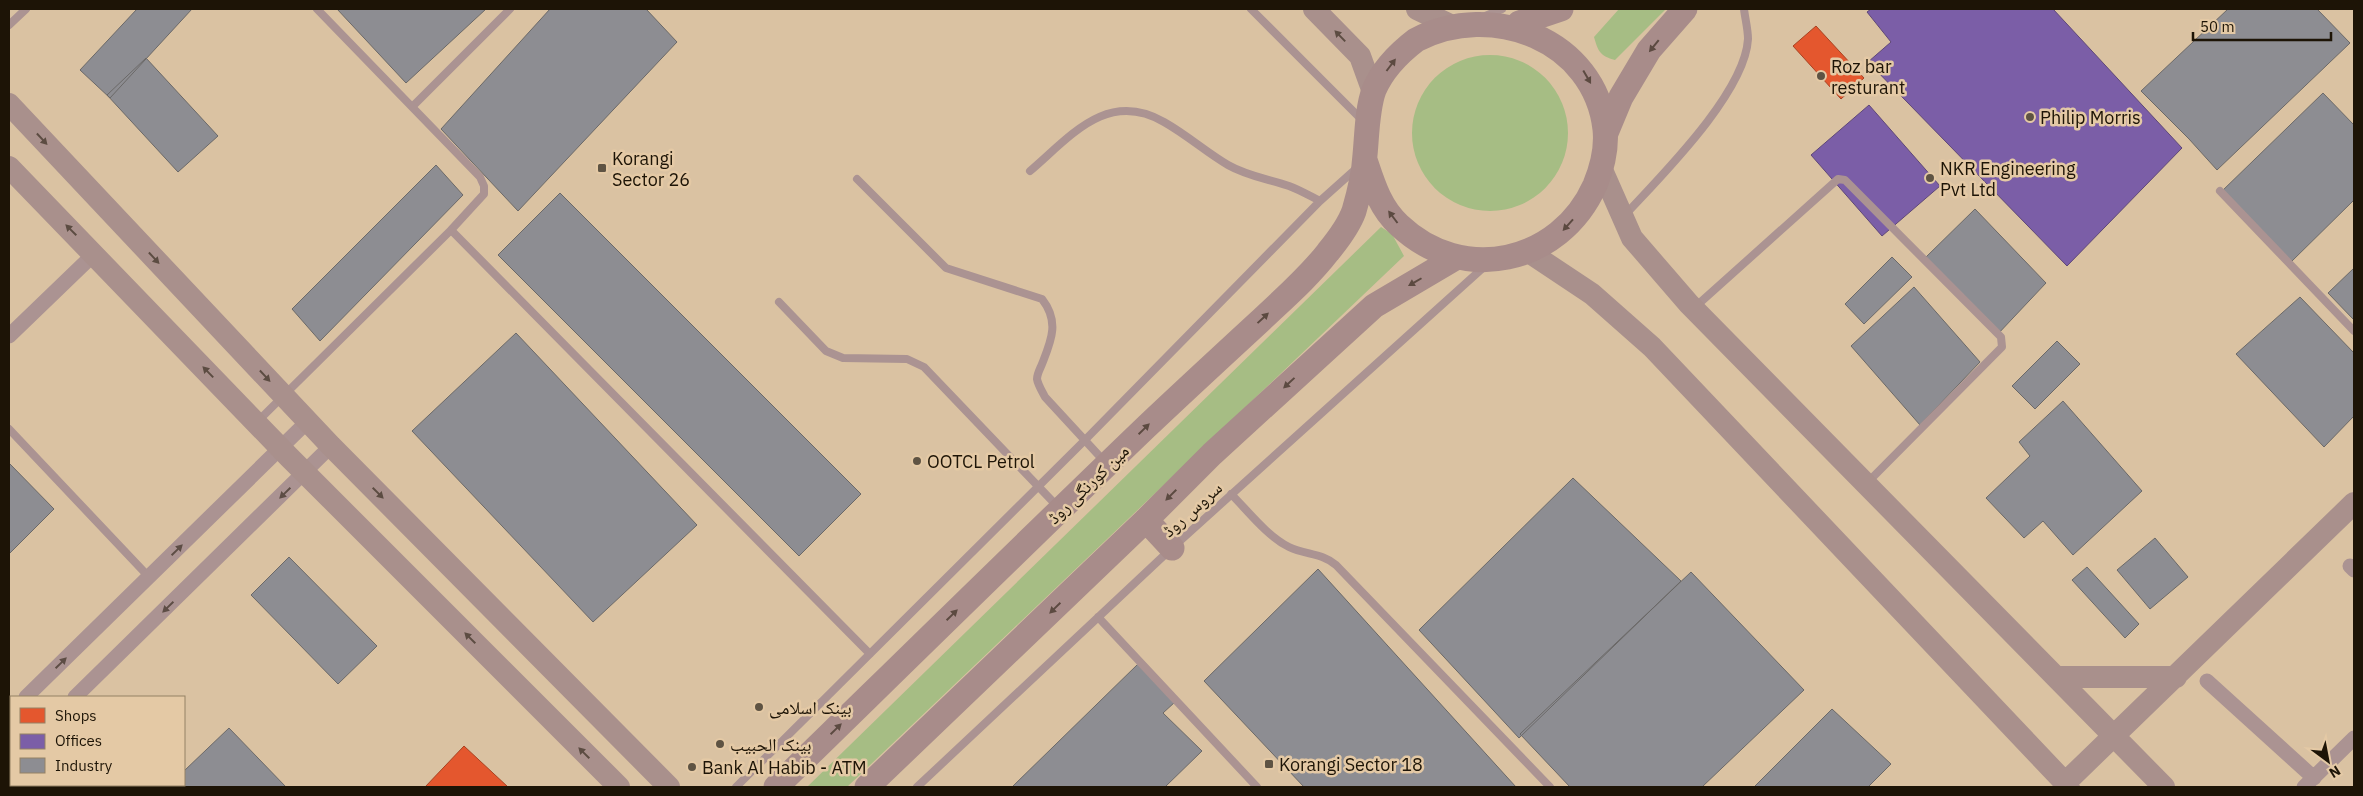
<svg xmlns="http://www.w3.org/2000/svg" width="2363" height="796" font-family="'IBM Plex Sans','Noto Naskh Arabic',sans-serif">
<rect width="100%" height="100%" fill="#d6c7b3"/>
<!-- built -->
<path fill="#dac2a2" fill-rule="evenodd" d="M9,9H2354V787H9ZM11,697H184V785H11Z"/>
<!-- green -->
<path fill="#a6bd84" d="M1619,9H1666L1615,60C1600,56 1598,51 1594,37Z
M1412 133a78 78 0 1 1 156 0a78 78 0 1 1-156 0Z
M1381,227L1392,234L1404,256L847,787H807Z"/>
<!-- shops -->
<path fill="#e4572e" stroke="#a84322" d="M1816,26L1864,78L1841,99L1793,46Z
M464,746L508,787H425Z"/>
<!-- offices -->
<path fill="#7b5ea7" stroke="#5f4877" d="M1871,9H2053L2182,148L2067,266L1868,62L1891,42L1867,12Z
M1869,105L1940,186L1882,236L1811,155Z"/>
<!-- industry -->
<path fill="#8d8d92" stroke="#6b6968" d="M137,9H192L110,98L80,70Z
M337,9H486L406,83Z
M550,9H646L677,42L518,211L441,129Z
M2228,9H2317L2350,43L2217,170L2189,139L2141,91Z
M146,58L218,136L178,172L107,95Z
M2323,93L2354,125V200L2290,263L2221,192Z
M436,165L463,195L320,341L292,309Z
M560,193L861,494L799,556L498,255Z
M1975,209L2046,283L1996,336L1925,258Z
M1892,257L1912,277L1864,324L1845,304Z
M2354,268V320L2328,293Z
M1914,287L1980,362L1920,425L1851,346Z
M2300,297L2354,353V416L2324,447L2236,354Z
M516,333L697,525L593,622L412,431Z
M2057,341L2080,364L2035,409L2012,386Z
M2063,401L2142,491L2073,555L2043,521L2024,538L1986,498L2030,456L2019,442Z
M9,463L54,509L9,554Z
M1573,478L1681,581L1519,738L1419,630Z
M2155,538L2188,577L2150,609L2117,570Z
M289,557L377,646L338,684L251,595Z
M2087,567L2139,624L2125,638L2072,580Z
M1318,569L1516,787H1304L1204,681Z
M1691,572L1804,690L1702,787H1570L1520,734Z
M1138,664L1175,702L1163,713L1202,751L1165,787H1012Z
M1832,709L1891,764L1868,787H1754Z
M229,728L286,787H167L169,785H184V771Z"/>
<g fill="none" stroke-linecap="round" stroke-linejoin="round">
<!-- lane -->
<path stroke="#ab9392" stroke-width="8" d="M317,9L480,177L484,186V194L451,230L870,654
M1251,9L1363,121
M1483,17L1502,9
M9,25L26,9
M412,107L510,9
M1030,171C1070,137 1107,89 1164,122C1187,135 1206,152 1228,165C1247,176 1268,179 1289,186C1300,190 1310,196 1320,201
M857,179L946,268L1042,299C1060,322 1051,341 1042,364C1040,369 1037,374 1037,379C1038,385 1042,391 1045,397L1104,461
M2220,191L2354,331
M1625,215C1661,176 1745,93 1748,39C1748,29 1745,18 1744,9
M779,302L826,351L843,358L907,359L924,367L1058,507
M1694,308L1838,179L1845,180L2001,337L2002,347L1867,483
M257,422L451,230
M9,429L149,577
M1231,494C1249,512 1267,536 1289,547C1305,555 1323,553 1336,565L1550,787
M1098,617L1257,787
M736,787L1084,441L1320,201L1358,167
M917,787L1172,548L1485,266"/>
<!-- street -->
<path stroke="#ab9392" stroke-width="15" d="M9,336L94,254
M2350,566L2354,570
M2207,681L2314,778
M26,697L308,421
M75,697L331,446
M9,714L11,711
M9,762L11,760
M2304,787L2354,738"/>
<!-- secondary -->
<path stroke="#a9908c" stroke-width="22" d="M1314,9L1360,56L1373,92
M1417,9L1448,24
M9,104L331,446L669,787
M9,167L289,457L619,787
M1602,170L1632,238L1689,304L2164,787
M1529,252L1592,294L1652,347L2069,787
M2058,677H2176
M2065,783L2354,503"/>
<!-- primary -->
<path stroke="#a88c8a" stroke-width="25" d="M1519,23L1561,9
M1606,133L1621,97L1649,50L1685,9
M1146,520L1172,548
M776,787C899,667 1021,547 1145,428C1183,392 1221,357 1259,322C1282,300 1308,278 1328,252C1337,241 1349,225 1354,211C1359,194 1364,173 1365,155C1367,135 1367,109 1374,90C1382,71 1399,53 1416,40C1492,0 1595,40 1605,129C1607,148 1602,168 1595,185C1560,264 1462,285 1399,225C1380,208 1373,184 1365,160
M867,787L1146,520L1212,454L1374,306L1457,257"/>
</g>
<!-- one-way arrows -->
<defs><path id="oneway-solid" d="M-6-.8H1V-3.2L6.5 0L1 3.2V.8H-6Z" transform="scale(1.25)"/></defs>
<g fill="#5c4c42">
<use href="#oneway-solid" transform="translate(1340 36) rotate(-134)"/>
<use href="#oneway-solid" transform="translate(42 139) rotate(47)"/>
<use href="#oneway-solid" transform="translate(71 230) rotate(-135)"/>
<use href="#oneway-solid" transform="translate(154 258) rotate(47)"/>
<use href="#oneway-solid" transform="translate(208 372) rotate(-134)"/>
<use href="#oneway-solid" transform="translate(265 376) rotate(47)"/>
<use href="#oneway-solid" transform="translate(378 493) rotate(45)"/>
<use href="#oneway-solid" transform="translate(470 638) rotate(-135)"/>
<use href="#oneway-solid" transform="translate(584 753) rotate(-135)"/>
</g>
<g fill="#5c4a41">
<use href="#oneway-solid" transform="translate(1654 46) rotate(129)"/>
<use href="#oneway-solid" transform="translate(1391 65) rotate(-53)"/>
<use href="#oneway-solid" transform="translate(1587 77) rotate(60)"/>
<use href="#oneway-solid" transform="translate(1393 217) rotate(-127)"/>
<use href="#oneway-solid" transform="translate(1568 225) rotate(132)"/>
<use href="#oneway-solid" transform="translate(1415 282) rotate(150)"/>
<use href="#oneway-solid" transform="translate(1263 318) rotate(-43)"/>
<use href="#oneway-solid" transform="translate(1289 383) rotate(137)"/>
<use href="#oneway-solid" transform="translate(1144 429) rotate(-44)"/>
<use href="#oneway-solid" transform="translate(1171 495) rotate(135)"/>
<use href="#oneway-solid" transform="translate(1055 608) rotate(136)"/>
<use href="#oneway-solid" transform="translate(952 615) rotate(-44)"/>
<use href="#oneway-solid" transform="translate(836 729) rotate(-44)"/>
</g>
<g fill="#5d4d45">
<use href="#oneway-solid" transform="translate(285 493) rotate(136)"/>
<use href="#oneway-solid" transform="translate(177 550) rotate(-44)"/>
<use href="#oneway-solid" transform="translate(168 607) rotate(136)"/>
<use href="#oneway-solid" transform="translate(61 663) rotate(-44)"/>
</g>
<!-- markers -->
<g fill="#5e5343" stroke="#e4c9a5" stroke-width="2">
<circle cx="1821" cy="76" r="5"/>
<circle cx="2030" cy="117" r="5"/>
<rect x="597" y="163" width="10" height="10" rx="2.5"/>
<circle cx="1930" cy="178" r="5"/>
<circle cx="917" cy="461" r="5"/>
<circle cx="759" cy="707" r="5"/>
<circle cx="720" cy="744" r="5"/>
<rect x="1264" y="759" width="10" height="10" rx="2.5"/>
<circle cx="692" cy="767" r="5"/>
</g>
<g text-anchor="middle" dominant-baseline="central" stroke-width="5" stroke-linejoin="round" paint-order="stroke">
<!-- poi labels -->
<g font-size="18" fill="#1d1406" stroke="#e4c9a5" text-anchor="start">
<text x="1831" y="66">Roz bar<tspan x="1831" dy="21">resturant</tspan></text>
<text x="2040" y="117">Philip Morris</text>
<text x="612" y="158">Korangi<tspan x="612" dy="21">Sector 26</tspan></text>
<text x="1940" y="168">NKR Engineering<tspan x="1940" dy="21">Pvt Ltd</tspan></text>
<text x="927" y="461">OOTCL Petrol</text>
<text x="769" y="707">بینک اسلامی</text>
<text x="730" y="744">بينک الحبيب</text>
<text x="1279" y="764">Korangi Sector 18</text>
<text x="702" y="767">Bank Al Habib - ATM</text>
</g>
<!-- street labels -->
<g font-size="18" fill="#1d1406" stroke="#e4c9a5">
<text transform="translate(1088 484) rotate(-44)">مین کورنگی روڈ</text>
<text transform="translate(1192 509) rotate(-42)">سروس روڈ</text>
</g>
</g>
<!-- border -->
<rect width="2363" height="796" fill="none" stroke="#1d1406" stroke-width="20"/>
<!-- legend -->
<rect x="10" y="696" width="175" height="90" fill="#e4c9a5" stroke="#948165"/>
<rect x="20" y="708" width="25" height="15" fill="#e4572e" stroke="#948165"/>
<text x="55" y="721" font-size="15" fill="#1d1406">Shops</text>
<rect x="20" y="734" width="25" height="15" fill="#7b5ea7" stroke="#948165"/>
<text x="55" y="746" font-size="15" fill="#1d1406">Offices</text>
<rect x="20" y="758" width="25" height="15" fill="#8d8d92" stroke="#948165"/>
<text x="55" y="771" font-size="15" fill="#1d1406">Industry</text>
<!-- north arrow -->
<g transform="translate(2328 761) rotate(148)" stroke="#e4c9a5" stroke-width="4" paint-order="stroke">
<path d="M0-4L9 19L0 12L-9 19Z" fill="#1d1406"/>
<text y="-8" font-size="14" font-weight="bold" text-anchor="middle" fill="#1d1406">N</text>
</g>
<!-- scale -->
<path d="M2193 32v8h138v-8" fill="none" stroke="#1d1406" stroke-width="2.5"/>
<text x="2200" y="32" font-size="15" fill="#1d1406" stroke="#e4c9a5" stroke-width="4" paint-order="stroke">50 m</text>
</svg>
